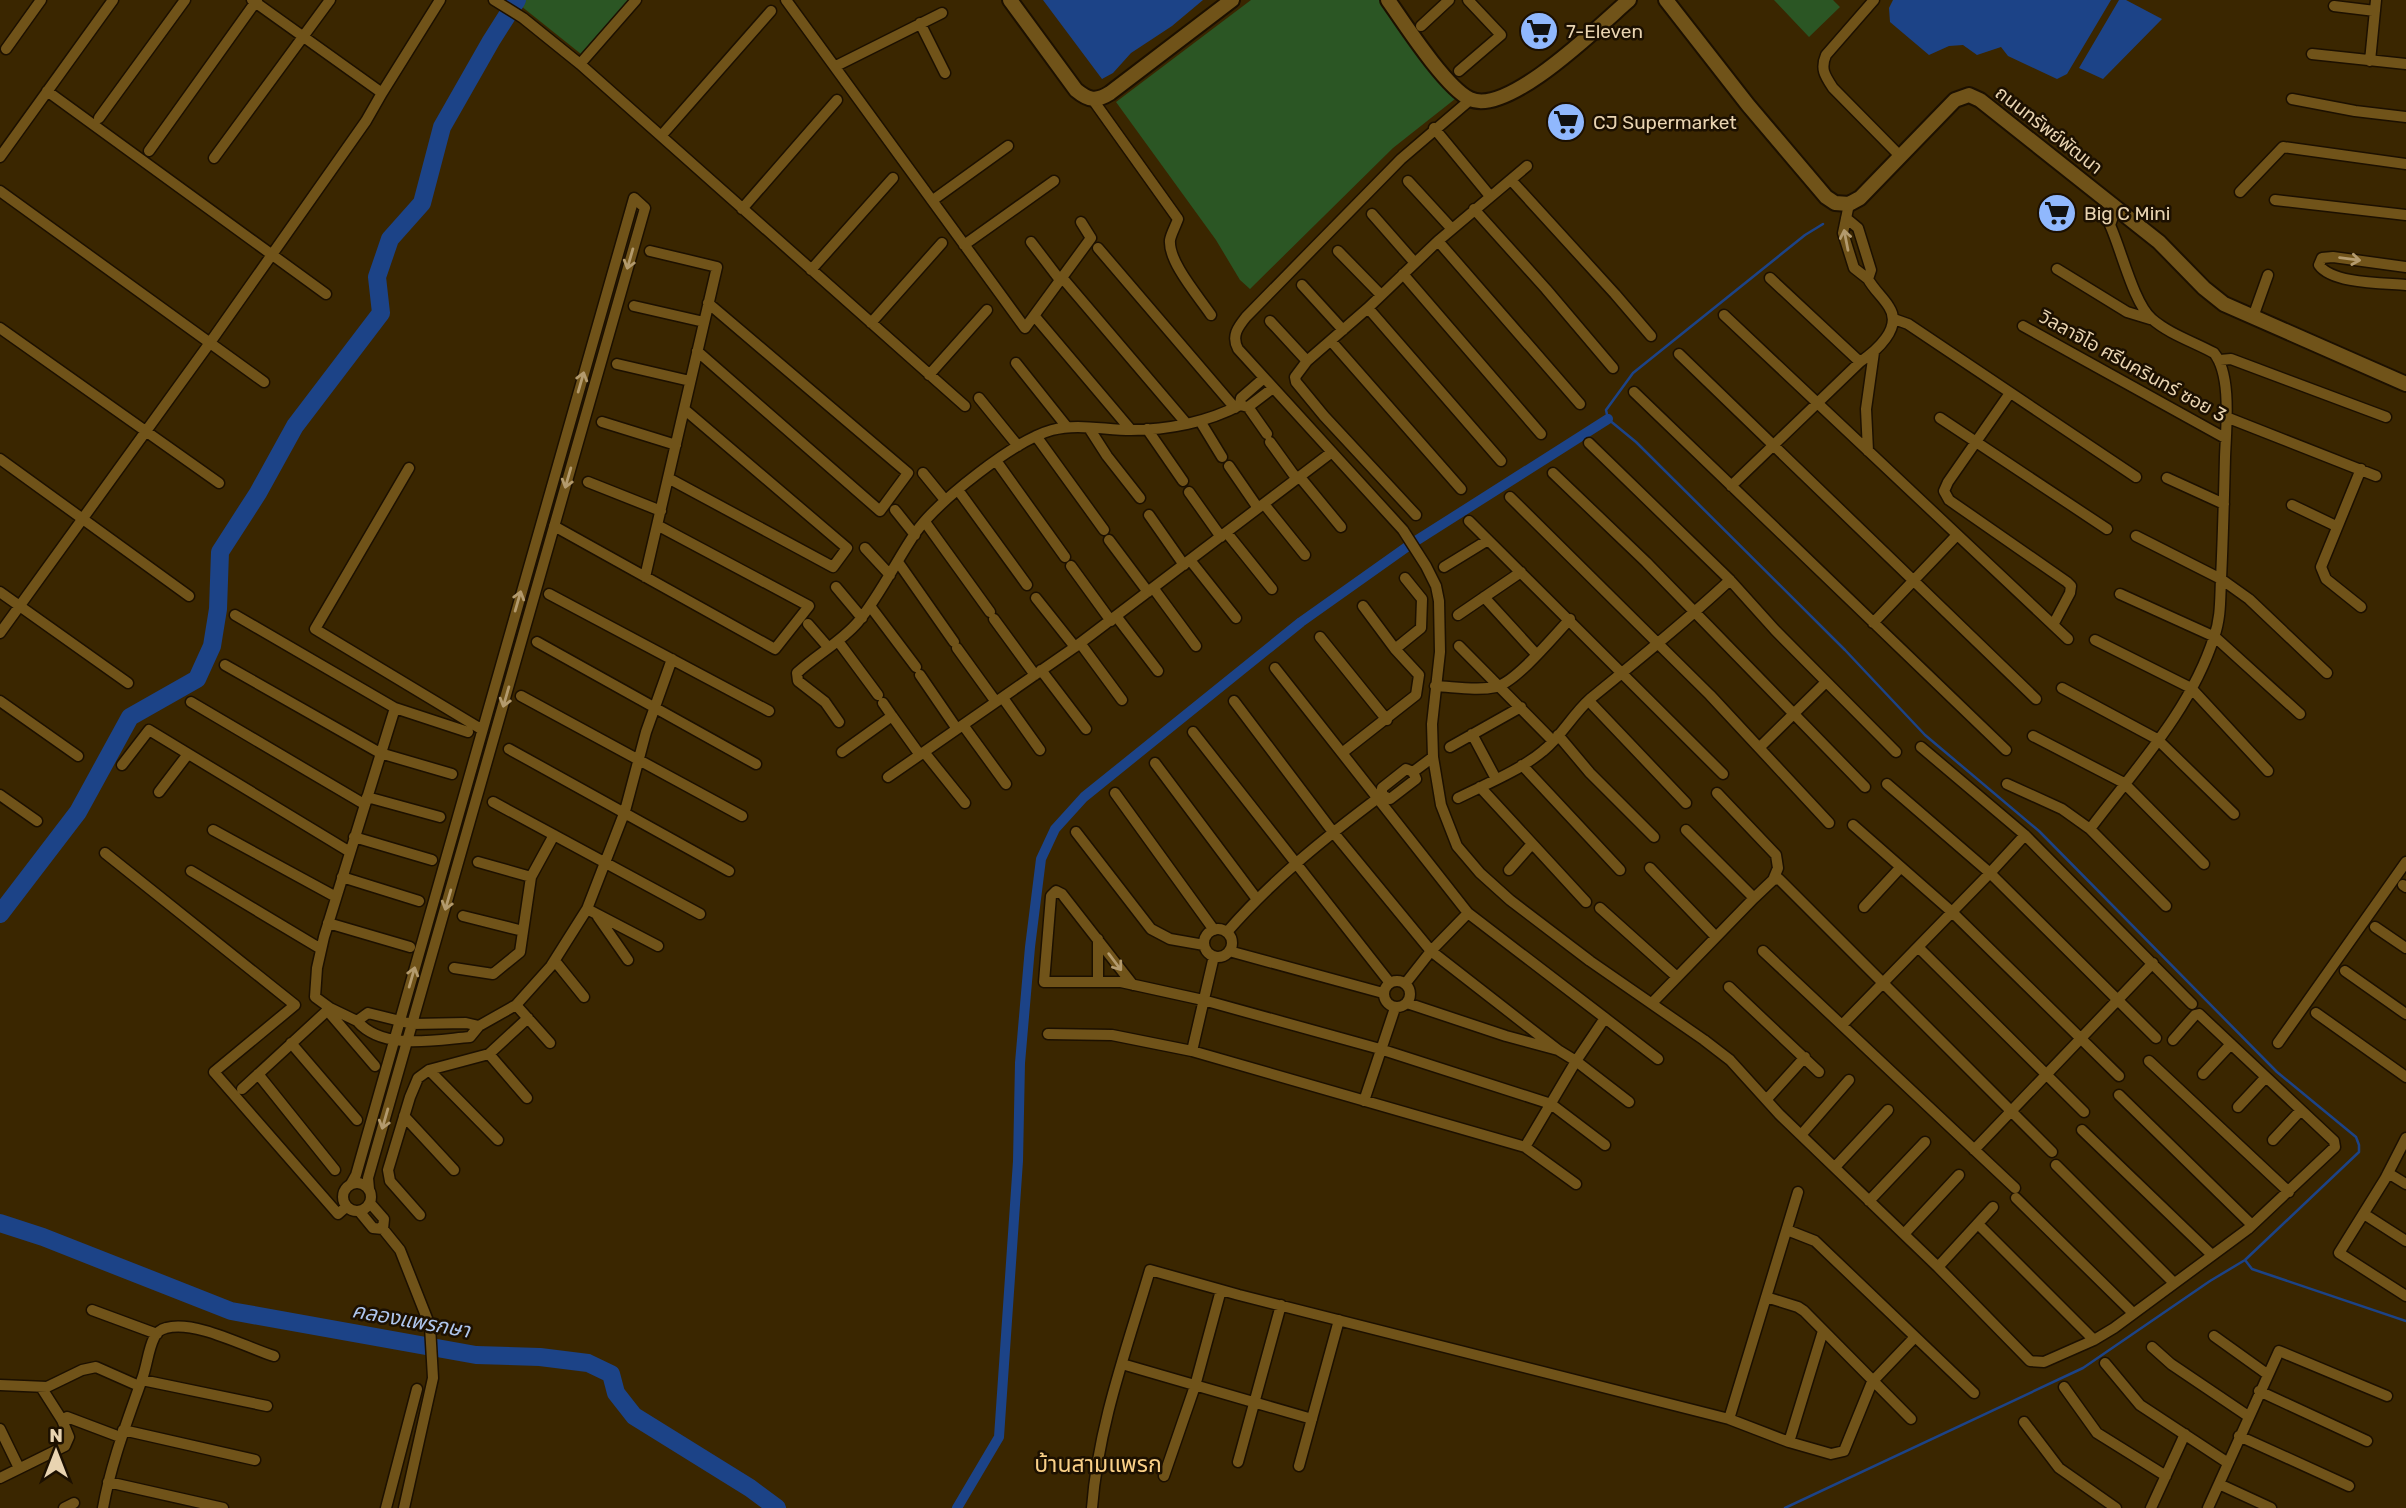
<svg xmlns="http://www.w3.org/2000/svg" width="2406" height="1508" font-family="Rubik,'Noto Sans Thai',sans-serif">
<rect width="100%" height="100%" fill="#3a2600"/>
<!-- green -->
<path fill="#2b5624" d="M524,0H629L581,54L521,6Z
M1251,0H1381L1455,99L1393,148L1250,289L1240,280L1216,240L1116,102Z
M1774,0H1833L1840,7L1809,37Z"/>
<!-- water -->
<path fill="#1c4387" d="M1043,0H1203L1172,26L1131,53L1113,73L1102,79Z
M1893,0H2111L2067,74L2057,79L2008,56L2001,47L1977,55L1963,45L1949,46L1929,55L1890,22L1889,8Z
M2119,0H2126L2162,19L2103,79L2079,68Z"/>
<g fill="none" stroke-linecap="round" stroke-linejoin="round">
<!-- stream -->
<path stroke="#1c4387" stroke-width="2.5" d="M2245,1260L2252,1269L2406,1321
M1785,1508L2083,1368L2210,1281L2245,1260L2359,1152V1145L2356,1137L2277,1072L2039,831L1925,735L1845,650L1636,442L1608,419L1606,410L1633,373L1805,235L1823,224"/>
<!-- canal -->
<path stroke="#1c4387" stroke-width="10" d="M957,1508L999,1437L1018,1161L1020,1063L1030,947L1041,859L1055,829L1084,797L1301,622L1411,544L1608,419"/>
<!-- river -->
<path stroke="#1c4387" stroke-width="18" d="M0,914L78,812L130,717L197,679L212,646L218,609L220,552L258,493L295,426L381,313L377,277L390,239L422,203L442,127L491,41L517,0
M0,1223L43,1237L231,1311L476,1355L540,1357L588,1363L611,1374L616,1393L634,1416L750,1488L777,1508"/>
<defs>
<path id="street" d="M494,0L523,18L580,64L965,406
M786,0L1025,328L1091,238L1081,222
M1874,0L1826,55C1820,69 1825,76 1833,88L1901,157
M2334,6L2375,11
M920,23L945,73
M1421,26L1449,0
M6,49L41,0
M2312,54L2406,64
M2370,61L2376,0
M580,64L636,0
M836,66L942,13
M1459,71L1501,35L1468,0
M47,91L326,294
M382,93L440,0
M2292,99L2355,111L2406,117
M1093,100L1178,219C1176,225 1171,234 1170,240C1168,262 1199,297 1211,315
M1470,100L1401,159L1246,317C1238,327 1231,336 1238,349L1403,530L1426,566L1436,586L1439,601L1440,652L1432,724L1433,757L1441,805L1457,846L1480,873L1510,900L1590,961L1704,1040L1730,1060L1779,1114L1938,1267L2030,1361L2044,1362L2094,1340L2114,1328L2248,1229L2335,1147L2334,1141L2199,1014L2195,1015L2173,1040
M99,118L185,0
M1434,128L1490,196
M661,136L771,11
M149,151L257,0
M0,157L113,0
M214,158L330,0
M1511,180L1615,294L1651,336
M1408,181L1452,229
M0,191L264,382
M2240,192L2283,147L2406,164
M933,200L1008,146
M2275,200L2406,215
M742,209L837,100
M1474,209L1546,289L1613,368
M1372,214L1415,263
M1846,218L1858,228L1871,270L1868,279L1854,268L1843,233L1849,204
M1438,241L1580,404
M1031,242L1060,280
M964,245L1054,181
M1098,248L1235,408
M1338,251L1381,295
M2406,267L2333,257L2322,258L2319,265C2332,284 2384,283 2406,285
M2057,269L2127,312L2150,319
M811,270L893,178
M1403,274L1541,434
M1770,278L1860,362
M1065,281L1186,423
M1302,285L1343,330
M634,306L704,322
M1368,308L1501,461
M1724,315L2068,639
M2253,317L2268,275
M1037,319L1131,430
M1894,319L1908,324L2136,477
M1270,321L1307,361
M871,323L942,243
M2023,326L2225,438
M0,328L219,483
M1331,341L1461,489
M697,351L880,511L908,473L708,303
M1679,354L2036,699
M2220,360L2231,359L2386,417
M1016,363L1067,427
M617,364L690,381
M929,375L987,310
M1634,392L2006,750
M2010,393L1948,482L1944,491L1949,500L2067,582L2071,586L2070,593L2053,625
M979,398L1018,446
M1240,405L1241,398L1264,378
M1248,407L1267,434
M2226,417L2376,476
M1940,418L2107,529
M1200,421L1222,457
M602,422L676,445
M1089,428L1107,456L1140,498
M1147,429L1183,481
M1036,436L1104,530
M1270,442L1296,478
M1589,443L1730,580L1775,630L1896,752
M1868,451L1866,409L1874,352
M0,459L189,596
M997,462L1065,557
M1229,466L1258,508
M409,468L315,629L481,729
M2361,469L2321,567L2326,579L2361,607
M923,473L945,500
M1553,473L1646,562L1865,787
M1299,476L1341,527
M668,478L833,567L847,548L684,409
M2167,478L2224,504
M588,482L661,511
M1731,486L1860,362C1876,351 1903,328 1889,307C1883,297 1874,290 1868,279
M958,490L1027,585
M1189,492L1221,537
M1510,497L1710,695L1829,823
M1264,504L1305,555
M2292,505L2336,526
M895,510L915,535
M1149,515L1184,565
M1416,515L1324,416L1296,382L1295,377L1307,361L1368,308L1438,241L1527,166
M1469,521L1723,774
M925,522L990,612
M554,526L775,649L809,606L657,525
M1227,533L1272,589
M2136,536L2221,579L2249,599L2327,673
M1109,540L1148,592
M865,548L890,575
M1190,560L1236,618
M898,562L954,642
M1071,566L1111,621
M1444,567L1488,540
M645,577L717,267L650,251
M836,587L862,618
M1154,589L1196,646
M0,592L128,683
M549,594L769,711
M2120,594L2215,637L2300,714
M1484,597L1536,654
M1036,598L1075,647
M870,606L916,667
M235,615L395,708
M1458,615L1521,572
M1116,616L1158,671
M994,619L1035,675
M1873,623L1957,535
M808,624L828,647
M0,633L209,344L366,121L382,93L252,0
M1320,637L1387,720
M2095,640L2191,688L2268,771
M838,641L878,695
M537,642L756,764
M1080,643L1122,700
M1459,646L1553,741
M957,648L996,702
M1395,649L1421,628L1422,599L1405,578
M225,665L380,753L452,774
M1275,668L1468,913L1605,1018
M1041,670L1086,729
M920,675L957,729
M1435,686C1455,687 1477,691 1496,687C1517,681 1554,636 1570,619
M2062,688L2157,739L2234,814
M521,696L742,816
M1003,698L1040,750
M0,701L78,756
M1234,701L1333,832L1431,951L1558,1050
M1589,701L1686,803
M191,702L364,804
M883,703L892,716
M839,722L825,702L798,681L797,673C816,655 841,642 858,622C881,594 896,561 916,532C938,501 1015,440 1052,430C1077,423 1105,430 1131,430C1168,430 1208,422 1240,405L1248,407L1273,388
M963,725L1006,784
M1193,732L1390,983
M1472,734L1496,779
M1558,735L1590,773L1654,837
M2033,736L2124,783L2204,864
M1450,747L1521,707
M1760,747L1826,682
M1921,747L2025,835L2192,1004
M509,749L729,871
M842,752L892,716L920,755
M924,752L965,803
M1342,753L1416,695L1419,675L1395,649L1363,606
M1155,763L1256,898
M122,765L149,730L350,852
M1522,765L1620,870
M888,777L1075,647L1332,452
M1887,784L1990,873L2025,835
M2007,784L2062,809L2090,829L2166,906
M1480,787L1586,902
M159,792L188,754
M1115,793L1214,930
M1717,793L1776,855L1778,868L1773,880
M0,795L37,821
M1382,795L1390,799L1416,779L1413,772
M367,797L440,817
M1458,798C1486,784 1519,771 1543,751C1561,737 1572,715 1590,699C1638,660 1685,622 1730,580
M493,802L700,914
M1853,825L1952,912L2119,1076
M2090,829C2135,769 2191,710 2214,637C2221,618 2220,599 2221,579C2223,538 2224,498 2225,457C2226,428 2232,375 2214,353C2194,342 2169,334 2152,319C2134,304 2121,249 2110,225L2116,208
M213,830L336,897
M1686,830L1754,898
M1076,832L1151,929L1170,939L1204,945
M354,837L432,860
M105,853L295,1005L214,1072L338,1214L346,1207
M478,862L531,877
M1650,868L1716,937
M1509,870L1531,845
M191,871L321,949
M342,877L419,901
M2403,885L2406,887
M1864,907L1900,868
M1600,908L1677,977
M587,909L658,946
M463,916L523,931
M598,917L628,960
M328,923L410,947
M2375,927L2406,948
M1204 943a14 14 0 1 1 28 0a14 14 0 1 1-28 0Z
M1227,932C1273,879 1326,837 1382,795V788L1406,769L1413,772L1433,757
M1098,939V982
M1918,947L2084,1112
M1229,951L1383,993
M1763,951L2015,1188
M555,961L584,997
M454,968L493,974L520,952L531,877L554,835
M2345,971L2406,1014
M1384 994a13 13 0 1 1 26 0a13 13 0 1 1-26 0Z
M1405,984L1431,951L1468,913
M1133,985L1062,894L1056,891L1051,896L1044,982H1121L1203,1000L1380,1049L1551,1104L1605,1145
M1729,987L1819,1072
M1407,1003L1506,1036L1558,1050L1576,1061L1629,1102
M1652,1003L1754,898L1773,880L1779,879L2052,1152
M516,1005L550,1043
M327,1010L375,1066
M368,1013L412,1024L466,1023L479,1026L470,1037C434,1040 383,1051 357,1021Z
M2316,1013L2406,1077
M357,1021L330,1008L315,997L317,968L324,937L395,708L468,732
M1842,1025L1990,873L2156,1038
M479,1026L516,1005L551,966L587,909L625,811L646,732L672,659
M1048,1034L1112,1035L1192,1051L1525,1147L1576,1061L1605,1018L1658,1059
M291,1043L357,1120
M2278,1043L2406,862
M1192,1051L1214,956
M489,1054L527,1098
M2149,1061L2289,1192
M429,1070L498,1140
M258,1074L335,1170
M2203,1074L2231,1044
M242,1089L330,1008
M2119,1095L2252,1225
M1767,1099L1805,1057
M1364,1101L1395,1008
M2238,1107L2266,1077
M404,1116L454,1170
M2082,1130L2212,1255
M1801,1135L1849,1080
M2406,1138L2385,1179L2339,1253L2406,1296
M2273,1140L2301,1110
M1525,1147L1576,1184
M1974,1150L2153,963
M2056,1165L2173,1282
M1835,1167L1888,1110
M2388,1173L2406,1184
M343 1197a14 14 0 1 1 28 0a14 14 0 1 1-28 0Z
M351,1184L356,1175L634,198L645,208L368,1178L369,1189
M2016,1198L2133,1313
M1869,1201L1925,1142
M370,1203L384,1219L383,1229
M359,1211L373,1228L383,1229L400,1250L430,1326L433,1378L404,1508
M2364,1214L2406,1241
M420,1215L390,1181L388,1170L410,1097L418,1078L429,1070L489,1054L528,1018
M1978,1224L2094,1340
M1787,1230L1815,1241L1974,1393
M1904,1234L1959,1175
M1938,1267L1993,1207
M1766,1297L1798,1307L1804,1311L1911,1419
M92,1310L157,1334
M2214,1336L2267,1374
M2152,1347L2171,1364L2248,1416
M2105,1363L2140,1405L2228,1463
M1122,1364L1312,1419
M142,1380L267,1406
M0,1385L47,1387L82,1370L96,1367L139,1386
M41,1387L62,1420
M2064,1387L2097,1433L2166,1476
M2259,1391L2367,1441
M1729,1419L1789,1442L1831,1454L1844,1451L1872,1382L1915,1337
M2024,1422L2059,1468L2116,1508
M0,1429L19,1468
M123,1430L255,1460
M2239,1436L2349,1486
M1789,1442L1823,1331
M1238,1462L1281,1305
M1299,1466L1339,1320
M1164,1476L1195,1386L1221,1290
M0,1478L65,1446L69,1437L62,1420L67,1417L120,1437
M108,1482L223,1508
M2219,1484L2271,1508
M64,1508L74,1503
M103,1508C111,1463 127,1422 142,1379C147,1366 148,1350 154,1338C156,1333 161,1329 166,1328C196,1320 245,1347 274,1356
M386,1508L417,1389
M1092,1508C1098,1426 1127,1348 1150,1270L1239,1295L1729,1419L1798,1192
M2151,1508L2185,1434
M2208,1508L2279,1351L2387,1396"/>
<path id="secondary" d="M1010,0L1076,90C1088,100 1096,102 1110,93L1232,0
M1388,0C1404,23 1446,88 1470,99C1508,117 1601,24 1629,0
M1666,0L1748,105L1826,197L1835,203L1849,204L1860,198L1955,100L1969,95L1980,100L2159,242L2204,288L2224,304L2406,384"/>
</defs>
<!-- street casing -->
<use href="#street" stroke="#1c1000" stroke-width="13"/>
<!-- secondary casing -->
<use href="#secondary" stroke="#1c1000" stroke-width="18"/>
<!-- street -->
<use href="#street" stroke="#705319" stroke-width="10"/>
<!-- secondary -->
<use href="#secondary" stroke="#705319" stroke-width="14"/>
</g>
<!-- one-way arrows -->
<defs><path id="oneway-shaft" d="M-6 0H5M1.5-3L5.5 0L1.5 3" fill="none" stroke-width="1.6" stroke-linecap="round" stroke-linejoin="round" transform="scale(1.75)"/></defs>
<g stroke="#b39a6d">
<use href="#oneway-shaft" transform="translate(1846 240) rotate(-101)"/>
<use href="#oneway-shaft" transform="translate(630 259) rotate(106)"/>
<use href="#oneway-shaft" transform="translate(2350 259) rotate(8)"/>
<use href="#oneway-shaft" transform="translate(581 382) rotate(-74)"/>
<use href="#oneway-shaft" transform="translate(568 478) rotate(106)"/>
<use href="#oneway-shaft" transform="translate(518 601) rotate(-74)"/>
<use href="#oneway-shaft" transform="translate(506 697) rotate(106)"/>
<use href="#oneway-shaft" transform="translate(448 900) rotate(106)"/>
<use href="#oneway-shaft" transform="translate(1115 962) rotate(53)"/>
<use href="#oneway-shaft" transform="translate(412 977) rotate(-74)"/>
<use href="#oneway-shaft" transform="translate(385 1119) rotate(106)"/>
</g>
<!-- icons -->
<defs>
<symbol id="supermarket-disc" viewBox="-11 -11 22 22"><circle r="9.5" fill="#90b8fd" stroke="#1c1000"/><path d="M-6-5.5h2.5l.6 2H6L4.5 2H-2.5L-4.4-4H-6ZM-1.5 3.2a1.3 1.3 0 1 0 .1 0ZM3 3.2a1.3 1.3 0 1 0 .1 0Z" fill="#111"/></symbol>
</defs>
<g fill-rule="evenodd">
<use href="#supermarket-disc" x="1517" y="9" width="44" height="44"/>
<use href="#supermarket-disc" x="1544" y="100" width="44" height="44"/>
<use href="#supermarket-disc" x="2035" y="191" width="44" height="44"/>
</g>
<g text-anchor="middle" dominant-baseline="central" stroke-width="5" stroke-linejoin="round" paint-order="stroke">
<!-- poi labels -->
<g font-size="19" fill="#e9d4b1" stroke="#1c1000" text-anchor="start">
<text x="1566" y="31">7-Eleven</text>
<text x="1593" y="122">CJ Supermarket</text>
<text x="2084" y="213">Big C Mini</text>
</g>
<!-- street labels -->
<g font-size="19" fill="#e9d4b1" stroke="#1c1000">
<text transform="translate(2049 130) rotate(38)">ถนนทรัพย์พัฒนา</text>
<text transform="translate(2133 366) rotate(29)">วิลลาจิโอ ศรีนครินทร์ ซอย 3</text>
</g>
<!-- water labels -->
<g font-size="21" font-style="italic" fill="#aec5ec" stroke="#1c1000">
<text transform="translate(411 1320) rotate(10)">คลองแพรกษา</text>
</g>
<!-- quarter labels -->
<g font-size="23" fill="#fad087" stroke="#1c1000">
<text x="1098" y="1464">บ้านสามแพรก</text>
</g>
</g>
<!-- north arrow -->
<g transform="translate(56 1452)" stroke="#1c1000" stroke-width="5" paint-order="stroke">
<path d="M0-5L12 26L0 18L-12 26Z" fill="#e9d4b1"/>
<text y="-10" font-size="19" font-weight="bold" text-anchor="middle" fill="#e9d4b1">N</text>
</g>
</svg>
